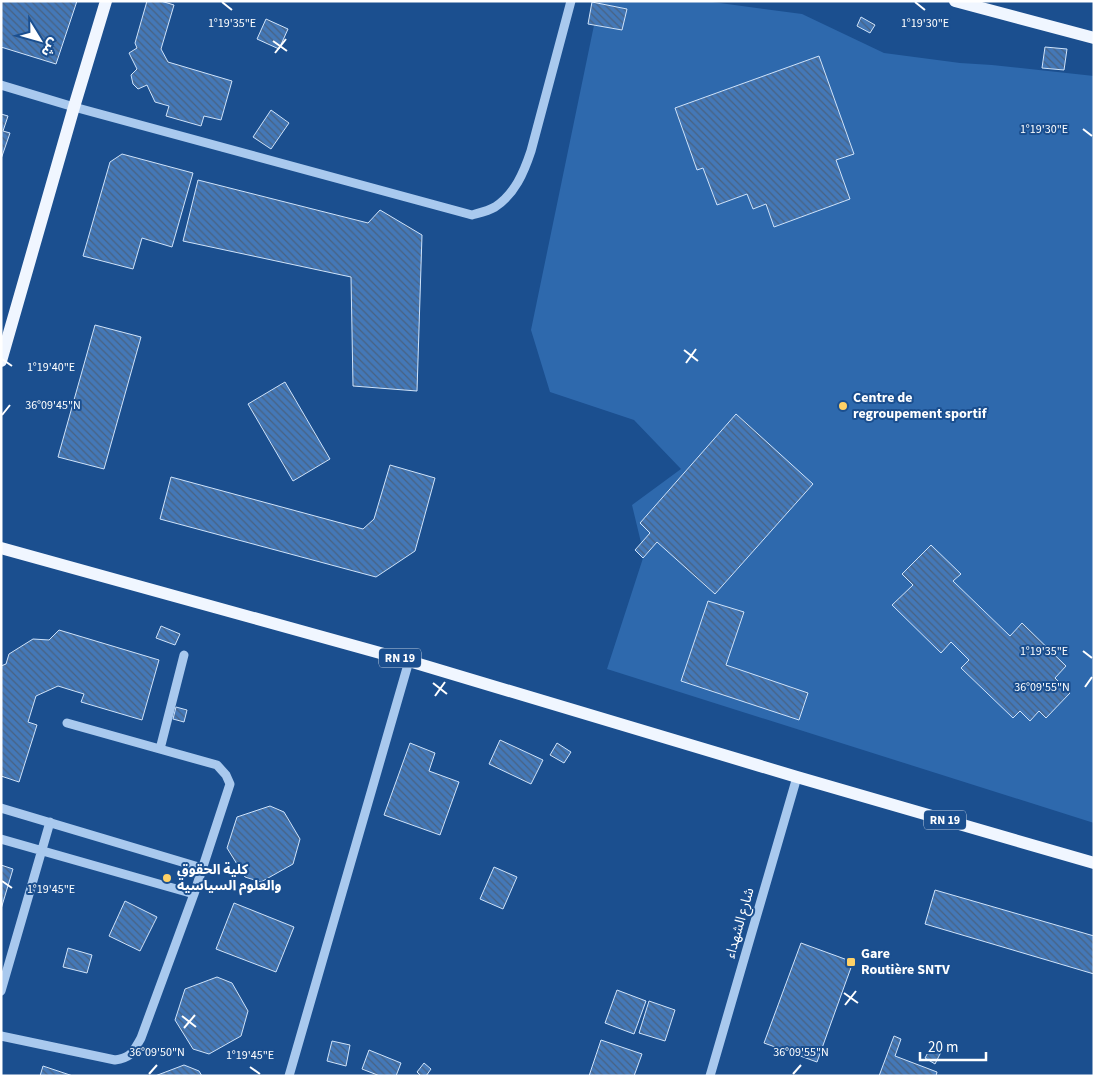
<svg xmlns="http://www.w3.org/2000/svg" width="1095" height="1077" font-family="'Source Sans 3','Noto Sans Arabic',sans-serif">
<defs>
<pattern id="building-back-hatch" width="6" height="6" patternUnits="userSpaceOnUse" patternTransform="scale(1.25)"><rect width="6" height="6" fill="#4478b7"/><path d="M-1 5l2 2M0 0l6 6M5-1l2 2" fill="none" stroke="#486282"/></pattern>
</defs>
<rect width="100%" height="100%" fill="#1b4f8f"/>
<!-- green -->
<path fill="#2e69ad" d="M599,1H705L802,14L884,53L960,63L992,65L1094,76V823L607,669L644,555L632,505L681,469L634,420L550,392L531,330Z"/>
<!-- building -->
<path fill="url(#building-back-hatch)" stroke="#cfe3fa" d="M1,1H77L56,64L1,47Z
M147,1H161L174,5L161,49L168,62L232,81L221,120L204,116L201,126L166,116L169,106L155,102L147,85L138,89L133,84L131,75L137,69L129,53L137,48L135,43Z
M592,2L627,9L622,30L588,24Z
M861,17L875,25L870,33L857,26Z
M266,19L288,29L279,49L257,39Z
M1045,47L1067,49L1064,70L1042,68Z
M819,56L854,154L836,160L850,199L774,227L766,204L753,209L747,194L717,205L703,168L697,170L675,108Z
M271,110L289,123L271,149L253,137Z
M1,114L8,116L3,131L10,133L1,159Z
M122,154L193,173L172,247L142,238L133,269L83,256L110,162Z
M198,180L368,223L380,210L422,235L417,391L353,386L351,277L183,241Z
M95,325L141,337L104,469L58,457Z
M285,382L330,459L293,481L248,404Z
M736,414L813,484L715,594L657,542L643,558L635,550L650,533L640,523Z
M390,465L435,478L415,551L376,577L160,519L171,477L363,529L374,519Z
M931,545L961,574L953,581L1010,636L1022,623L1066,666L1055,678L1070,693L1046,718L1039,711L1030,721L1020,711L1013,718L961,668L969,660L951,642L941,653L892,605L913,585L902,574Z
M708,601L744,612L726,665L808,693L799,720L681,681Z
M161,626L180,634L175,645L156,638Z
M59,630L159,660L142,720L81,702L84,694L58,686L36,696L28,722L37,725L19,782L1,776V666L6,664L9,654L33,639L49,640Z
M176,707L187,710L184,722L173,719Z
M500,740L543,760L531,784L489,764Z
M410,743L435,753L429,771L459,782L440,835L384,815Z
M557,743L571,752L564,763L550,755Z
M270,806L284,812L300,839L293,864L261,882L245,877L227,848L237,817Z
M1,865L13,869L1,909Z
M494,867L517,877L503,909L480,899Z
M935,890L1094,936V974L925,924Z
M125,901L157,917L140,951L109,936Z
M234,903L294,927L276,972L216,949Z
M801,943L853,962L817,1062L764,1043Z
M68,948L92,955L87,973L63,967Z
M217,977L232,983L248,1011L241,1036L209,1054L193,1049L175,1020L185,989Z
M617,990L646,1001L634,1034L605,1023Z
M649,1001L675,1010L665,1041L639,1033Z
M894,1036L901,1039L895,1056L937,1072L936,1076H879Z
M601,1040L642,1054L634,1076H589Z
M332,1041L350,1045L346,1066L327,1061Z
M932,1045L942,1050L935,1064L925,1058Z
M369,1050L401,1063L396,1076H380L362,1069Z
M424,1063L431,1069L426,1076H421L417,1072Z
M184,1065L199,1071L202,1076H155Z
M43,1066L73,1076H40Z"/>
<g fill="none" stroke-linecap="round" stroke-linejoin="round">
<!-- minor -->
<path stroke="#a9c9ee" stroke-width="9" d="M1,85L74,107L472,215C479,213 488,211 495,207C515,194 524,172 531,151L571,1
M160,749L184,655
M1,808L202,868
M1,839L194,894
M1,991L50,822
M1,1036L115,1060C131,1058 133,1052 141,1038L194,894L230,784L226,775L217,765L67,723
M289,1076L409,661
M710,1076L797,777"/>
<!-- major -->
<path stroke="#f0f6ff" stroke-width="12" d="M955,1L1094,38
M1,361L74,107L106,1
M1,548L409,661L797,777L1094,863"/>
</g>
<!-- ticks -->
<path fill="none" stroke="#fff" stroke-width="2" d="M222,2L232,10M915,2L925,10M273,41L287,51M275,53L286,39M1083,129L1092,136M684,350L698,361M2,359L12,366M686,363L696,349M2,415L10,405M1083,651L1092,658M433,683L447,694M1085,687L1092,677M435,696L445,682M2,881L12,888M844,993L858,1003M845,1005L856,991M182,1016L196,1027M184,1028L195,1015M250,1067L260,1074M149,1074L157,1065M793,1074L801,1065"/>
<!-- markers -->
<g fill="#ffd166" stroke="#1b4f8f" stroke-width="2">
<circle cx="843" cy="406" r="5"/>
<circle cx="167" cy="878" r="5"/>
<rect x="846" y="957" width="10" height="10" rx="2.5"/>
</g>
<g text-anchor="middle" dominant-baseline="central" stroke-width="4" stroke-linejoin="round" paint-order="stroke">
<!-- shield labels -->
<g fill="#1b4f8f" stroke="#bbcadd" stroke-width="1">
<rect x="379" y="648.5" width="42" height="19" rx="4"/>
<rect x="924" y="810.5" width="42" height="19" rx="4"/>
</g>
<g font-size="12" font-weight="bold" fill="#fff">
<text x="400" y="658">RN 19</text>
<text x="945" y="820">RN 19</text>
</g>
<!-- poi labels -->
<g font-size="14" font-weight="bold" fill="#fff" stroke="#1b4f8f" text-anchor="start">
<text x="853" y="398">Centre de<tspan x="853" dy="16">regroupement sportif</tspan></text>
<text x="177" y="870">كلية الحقوق<tspan x="177" dy="16">والعلوم السياسية</tspan></text>
<text x="861" y="954">Gare<tspan x="861" dy="16">Routière SNTV</tspan></text>
</g>
<!-- street labels -->
<g font-size="14" fill="#fff" stroke="#1b4f8f">
<text transform="translate(740 923) rotate(-74)">شارع الشهداء</text>
</g>
</g>
<g font-size="12" text-anchor="middle" fill="#fff" stroke="#1b4f8f" stroke-width="4" stroke-linejoin="round" paint-order="stroke">
<text x="925" y="27">1°19'30"E</text>
<text x="232" y="27">1°19'35"E</text>
<text x="1044" y="133">1°19'30"E</text>
<text x="51" y="371">1°19'40"E</text>
<text x="53" y="409">36°09'45"N</text>
<text x="1044" y="655">1°19'35"E</text>
<text x="1042" y="691">36°09'55"N</text>
<text x="51" y="893">1°19'45"E</text>
<text x="157" y="1056">36°09'50"N</text>
<text x="801" y="1056">36°09'55"N</text>
<text x="250" y="1059">1°19'45"E</text>
</g>
<!-- border -->
<rect width="1095" height="1077" fill="none" stroke="#ffffff" stroke-width="5"/>
<!-- north arrow -->
<g transform="translate(40 40) rotate(127)" stroke="#1b4f8f" stroke-width="4" paint-order="stroke">
<path d="M0-4L9 19L0 12L-9 19Z" fill="#ffffff"/>
<text y="-8" font-size="14" font-weight="bold" text-anchor="middle" fill="#ffffff">ش</text>
</g>
<!-- scale -->
<path d="M920 1052v8h66v-8" fill="none" stroke="#ffffff" stroke-width="2.5"/>
<text x="928" y="1052" font-size="15" fill="#ffffff" stroke="#1b4f8f" stroke-width="4" paint-order="stroke">20 m</text>
</svg>
